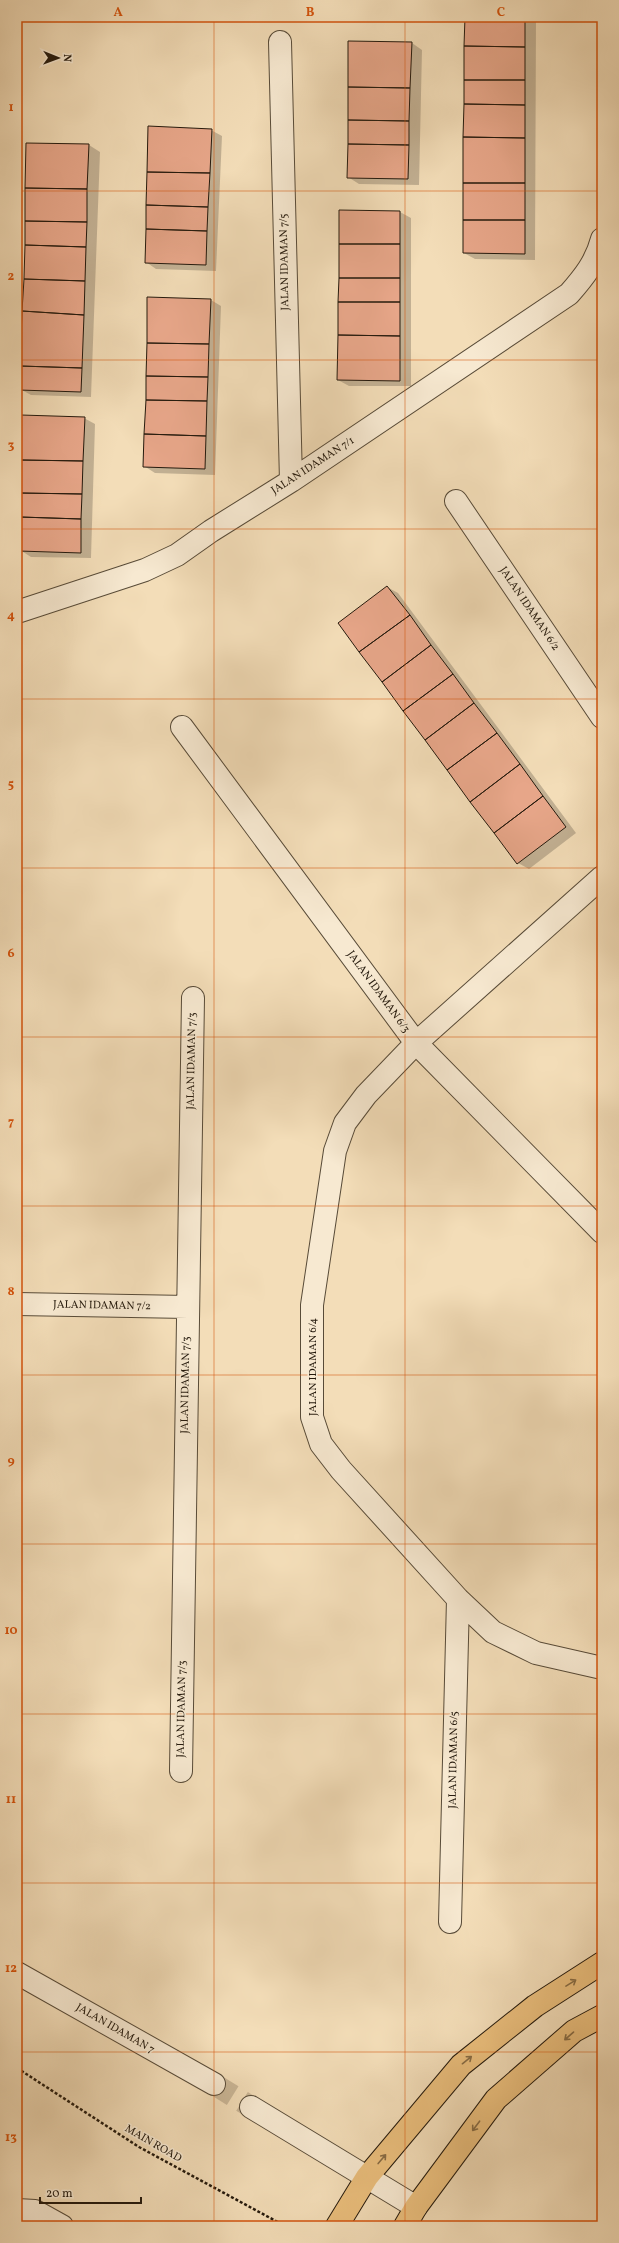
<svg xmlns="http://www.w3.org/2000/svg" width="619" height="2243" font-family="Vollkorn,serif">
<rect width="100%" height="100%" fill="#f3ddb8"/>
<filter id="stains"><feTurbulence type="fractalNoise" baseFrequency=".005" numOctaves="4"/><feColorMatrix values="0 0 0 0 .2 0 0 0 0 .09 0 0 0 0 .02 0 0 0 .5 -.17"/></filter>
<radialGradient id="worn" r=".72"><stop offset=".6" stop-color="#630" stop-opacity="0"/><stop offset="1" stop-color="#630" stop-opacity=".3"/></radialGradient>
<!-- shadow -->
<path fill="#0003" d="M466,17H530L536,20L535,260L475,259L464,253Z
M412,43L422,50L419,185L359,184L348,177Z
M211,130L222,136L216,271L156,269L146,262Z
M27,144L89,145L100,152L91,397L31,395L20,389L25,279Z
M400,212L411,218V386H349L338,380Z
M148,298L211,300L221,306L215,475L155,473L144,466Z
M84,418L95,424L91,558L31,557L20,550Z
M387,587L398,593L576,833L529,869L518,863Z"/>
<!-- building -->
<path fill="#e7a689" stroke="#251a0d" d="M465,17H525V47L464,46Z
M348,41L412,42L410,88L348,87Z
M464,46L525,47V80H464Z
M464,80H525V105L464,104Z
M348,87L410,88L409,121L348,120Z
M464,104L525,105V138L463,137Z
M348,120L409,121V145L348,144Z
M148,126L212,129L210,173L147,172Z
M463,137L525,138V183H463Z
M26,143L89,144L87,189L25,188Z
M348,144L409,145L408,179L347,178Z
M147,172L210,173L208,207L146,205Z
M463,183H525V220H463Z
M25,188L87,189V222L25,221Z
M146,205L208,207L207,231L146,229Z
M339,210L400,211V244H339Z
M463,220H525V254L463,253Z
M25,221L87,222L86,247L25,245Z
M146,229L207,231L206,265L145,263Z
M339,244H400V278H339Z
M25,245L86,247L85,281L24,279Z
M339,278H400V302H338Z
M24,279L85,281L84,315L22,311Z
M147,297L211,299L209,344L147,343Z
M338,302H400V336L338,335Z
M22,311L84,315L82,368L20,366Z
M338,335L400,336V381L337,380Z
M147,343L209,344L208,377L146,376Z
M20,366L82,368L81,392L19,390Z
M146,376L208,377L207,401L146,400Z
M146,400L207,401L206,436L144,434Z
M21,415L85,417L83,461L21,460Z
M144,434L206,436L205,469L143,467Z
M21,460L83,461L82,494L20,493Z
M20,493L82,494L81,519L20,517Z
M20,517L81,519V553L19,551Z
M387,586L410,615L359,652L338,623Z
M410,615L431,645L382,682L359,652Z
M431,645L453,674L403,711L382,682Z
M453,674L474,703L425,740L403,711Z
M474,703L497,733L447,770L425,740Z
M497,733L520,764L470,802L447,770Z
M520,764L543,796L494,833L470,802Z
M543,796L566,827L517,864L494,833Z"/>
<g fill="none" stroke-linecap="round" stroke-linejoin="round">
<!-- minor-tunnel -->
<path stroke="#cab696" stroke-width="22" stroke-dasharray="22 11" stroke-linecap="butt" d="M214,2084L251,2107"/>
<defs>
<path id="minor" d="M280,42L291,481
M456,501L602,717
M17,612L145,570L177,555L211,531L291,481L569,294C584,277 596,262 602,239
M182,727L416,1043L602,1232
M602,877L416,1043L366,1095L345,1123L335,1151L312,1305V1417L321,1444L341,1470L458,1599L493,1632L536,1653L602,1668
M17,1304L188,1307
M181,1771L193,998
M450,1922L458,1599
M17,1973L214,2084
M251,2107L416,2207
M17,2210L35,2211L62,2226"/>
<path id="major" d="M337,2226L367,2177L461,2065L535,2006L602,1963
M405,2226L416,2207L496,2099L574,2031L602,2016"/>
</defs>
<!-- minor casing -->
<use href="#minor" stroke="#584b38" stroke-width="24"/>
<!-- major casing -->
<use href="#major" stroke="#251a0d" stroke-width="24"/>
<!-- path -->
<path stroke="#251a0d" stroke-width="2.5" stroke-dasharray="3 2" stroke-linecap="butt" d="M17,2068L139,2147L285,2226"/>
<!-- minor -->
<use href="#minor" stroke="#f7e9d1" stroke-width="22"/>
<!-- major -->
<use href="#major" stroke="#eabe7c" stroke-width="22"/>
</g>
<!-- one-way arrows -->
<defs><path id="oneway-shaft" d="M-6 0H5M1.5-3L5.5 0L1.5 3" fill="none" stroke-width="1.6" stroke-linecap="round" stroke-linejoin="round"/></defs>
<g stroke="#886c44">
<use href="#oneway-shaft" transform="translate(571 1983) rotate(-32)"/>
<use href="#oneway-shaft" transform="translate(569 2036) rotate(139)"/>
<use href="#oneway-shaft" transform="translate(467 2060) rotate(-39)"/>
<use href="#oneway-shaft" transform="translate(476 2126) rotate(127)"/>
<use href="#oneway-shaft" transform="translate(382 2159) rotate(-50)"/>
</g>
<!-- grid -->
<path fill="none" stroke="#d4530c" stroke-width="1" stroke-opacity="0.55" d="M214,17V2226M405,17V2226M17,191H602M17,360H602M17,529H602M17,699H602M17,868H602M17,1037H602M17,1206H602M17,1375H602M17,1544H602M17,1714H602M17,1883H602M17,2052H602"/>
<g text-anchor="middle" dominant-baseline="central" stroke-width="3" stroke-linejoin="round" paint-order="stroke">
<!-- street labels -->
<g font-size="11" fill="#251a0d" stroke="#f7e9d1">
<text transform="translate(285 262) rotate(-91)">JALAN IDAMAN 7/5</text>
<text transform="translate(313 466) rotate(-33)">JALAN IDAMAN 7/1</text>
<text transform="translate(529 609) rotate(56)">JALAN IDAMAN 6/2</text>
<text transform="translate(378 992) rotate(54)">JALAN IDAMAN 6/3</text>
<text transform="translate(192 1061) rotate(-89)">JALAN IDAMAN 7/3</text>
<text transform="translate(102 1306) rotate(1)">JALAN IDAMAN 7/2</text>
<text transform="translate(313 1367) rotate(-90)">JALAN IDAMAN 6/4</text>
<text transform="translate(186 1385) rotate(-89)">JALAN IDAMAN 7/3</text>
<text transform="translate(182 1709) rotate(-89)">JALAN IDAMAN 7/3</text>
<text transform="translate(454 1760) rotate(-89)">JALAN IDAMAN 6/5</text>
<text transform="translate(115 2029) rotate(30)">JALAN IDAMAN 7</text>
<text transform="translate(153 2144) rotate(30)">MAIN ROAD</text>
</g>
</g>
<!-- margin -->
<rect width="619" height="2243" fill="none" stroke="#f3ddb8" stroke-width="44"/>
<!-- north arrow -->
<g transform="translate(58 58) rotate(91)" stroke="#f7e9d1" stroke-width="3" paint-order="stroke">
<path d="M0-3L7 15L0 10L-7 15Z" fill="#251a0d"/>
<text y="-6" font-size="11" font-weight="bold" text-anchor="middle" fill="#251a0d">N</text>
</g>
<!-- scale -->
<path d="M40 2197v6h101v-6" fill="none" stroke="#251a0d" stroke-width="2"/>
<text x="46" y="2197" font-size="12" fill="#251a0d" stroke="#f7e9d1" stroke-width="3" paint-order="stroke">20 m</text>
<rect x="22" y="22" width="575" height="2199" fill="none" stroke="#d4530c" stroke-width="1.5"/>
<g font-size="13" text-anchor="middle" font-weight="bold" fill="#d4530c">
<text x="118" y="16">A</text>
<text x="310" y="16">B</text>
<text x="501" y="16">C</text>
<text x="11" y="111">1</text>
<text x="11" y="280">2</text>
<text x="11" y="449">3</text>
<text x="11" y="619">4</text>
<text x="11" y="788">5</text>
<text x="11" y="957">6</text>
<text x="11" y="1126">7</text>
<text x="11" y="1295">8</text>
<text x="11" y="1464">9</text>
<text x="11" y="1634">10</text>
<text x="11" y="1803">11</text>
<text x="11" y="1972">12</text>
<text x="11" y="2141">13</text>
</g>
<rect width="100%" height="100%" filter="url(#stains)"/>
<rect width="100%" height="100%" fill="url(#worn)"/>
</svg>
